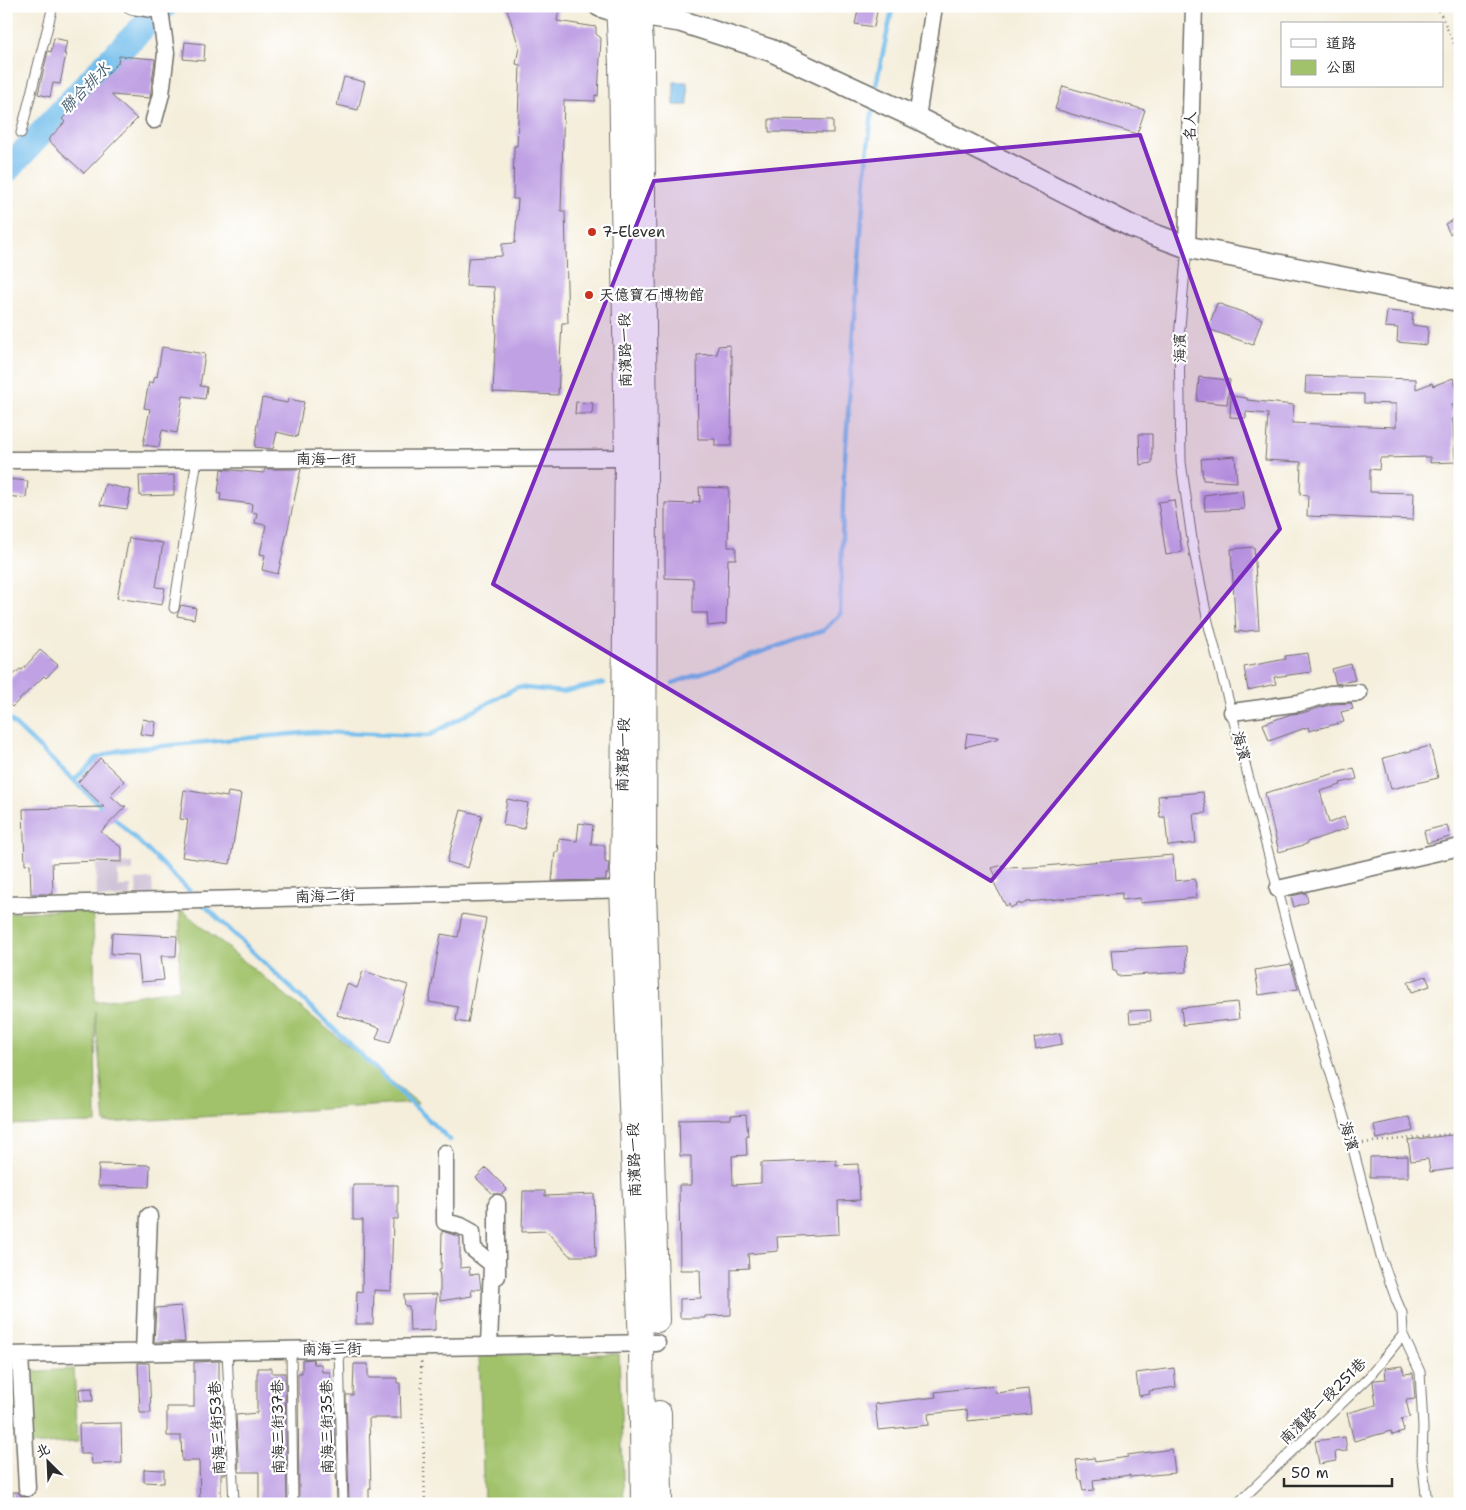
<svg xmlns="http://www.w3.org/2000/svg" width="1466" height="1510" font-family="'Shantell Sans','LXGW WenKai TC',sans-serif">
<rect width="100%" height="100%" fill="#fff"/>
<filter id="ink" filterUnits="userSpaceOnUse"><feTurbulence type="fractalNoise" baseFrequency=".02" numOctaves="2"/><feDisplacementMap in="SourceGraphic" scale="10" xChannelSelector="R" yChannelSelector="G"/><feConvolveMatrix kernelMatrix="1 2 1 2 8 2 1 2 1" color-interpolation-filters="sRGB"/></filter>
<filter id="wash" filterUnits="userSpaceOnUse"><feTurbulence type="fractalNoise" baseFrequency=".0096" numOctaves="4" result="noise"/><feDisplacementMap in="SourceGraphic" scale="20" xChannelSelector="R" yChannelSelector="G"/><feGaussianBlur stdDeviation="1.12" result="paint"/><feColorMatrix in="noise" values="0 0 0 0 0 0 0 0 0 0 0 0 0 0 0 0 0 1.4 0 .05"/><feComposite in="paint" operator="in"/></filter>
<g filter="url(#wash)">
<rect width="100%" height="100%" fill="#f4eedb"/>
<!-- industrial -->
<path fill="#ccbed4" d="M133,863V871L118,872V886H131V897L97,898L96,864Z
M152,879L153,895L137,896L136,880Z"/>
<!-- green -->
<path fill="#a1c26a" stroke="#66764a" d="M93,909L95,1002L179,989L180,909L418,1103L105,1123L95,1012L96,1123L6,1125V913Z
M619,1354L624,1504H484L479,1355Z
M74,1369L78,1442L28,1445L25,1372Z"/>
<!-- water -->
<path fill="#72bdec" stroke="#4e748c" d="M674,82H687L688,105H674Z"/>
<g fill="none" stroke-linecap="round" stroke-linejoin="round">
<!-- stream -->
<path stroke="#72bdec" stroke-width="4.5" d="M876,85L893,6
M673,683L824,630L840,614L844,471L866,163L873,105
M6,716L105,810
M74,780L97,758L119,750L314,732L428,736L517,687L562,692L604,683
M111,815L195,896
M204,905L450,1140"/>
<!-- river -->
<path stroke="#72bdec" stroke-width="26" d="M6,171L102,68L164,6"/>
</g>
<g id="blocks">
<!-- building -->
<path fill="#bfa1e4" d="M506,6H539L559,8L557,21L596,27V34L601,38L598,96L595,95V101L564,100L561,211H565L568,323H562L558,395L493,392L496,329L494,287L466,286L468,260H469V258L502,256V244L515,243L518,199H513L514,146H517L520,65L516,64L519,47Z
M859,6H878L874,27L855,24Z
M54,38L67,41L64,54H66L60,84L53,83L50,97L38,94L48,51L51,52Z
M185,42L205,44L204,61L183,59Z
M119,56L155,59L150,98L111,95L137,119L84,173L48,140L65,122L62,119L118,63Z
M344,77L365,82L358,110L337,105Z
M1063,86L1145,110L1137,134L1055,109Z
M769,119L833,120V133L769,132Z
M1460,216V228L1450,234L1445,224Z
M1217,303L1262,319L1253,345L1208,329Z
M1387,311L1413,313L1412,325L1428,327L1427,345L1397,342L1398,328L1385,327Z
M730,345V356H732L731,446H715V439H698L697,355L717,354L718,346Z
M162,347L205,354L200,386L207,387L205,399L183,396L177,433L162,430L159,447L143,445L150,409L144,408L149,382L153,383L155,376L157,377Z
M1306,376L1416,379V389L1432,383L1433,386L1453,378L1460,398V402L1452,404L1455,462L1430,463V457L1380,458L1379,470L1370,469V492L1414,493L1413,520L1307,516L1308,495L1300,494L1301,462L1265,460L1268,414L1246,412V418L1230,417L1231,396L1247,398V400L1294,405L1292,423L1396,427V404L1364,403V394L1305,393Z
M1199,377L1230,380L1227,404L1197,401Z
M262,398L287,403L288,399L304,402L297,437L277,432L273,449L255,447L257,431L256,430Z
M576,402L593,403L592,414H575Z
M1139,434H1152V463L1140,465Z
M1235,456L1237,482L1203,480L1201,459Z
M221,469L264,473L265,469H301L278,574L262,570L265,555L260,554L266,525L255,523L257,513L251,512L252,504L220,500L221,494L218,493Z
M174,475V495L140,496L139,476Z
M6,479L28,481L26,498L6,496Z
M105,484L131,490L127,509L100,505Z
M699,487L729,488L728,547H736V559H728L726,624L708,626L707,613H693V579L665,578V503L693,504V501L700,502Z
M1242,490L1244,509L1205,511L1204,495Z
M1174,500L1182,552L1166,555L1158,502Z
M129,538L163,543L156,587L165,588L162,605L117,598Z
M1254,547L1259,630L1236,632L1231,549Z
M181,605L196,608L194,619L177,616Z
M40,650L58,665L46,678L44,676L12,707L6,701V682L20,669L22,670Z
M1308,653L1311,672L1274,677L1276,684L1248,690L1244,667L1286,659L1285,656Z
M1351,664L1355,680L1336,684L1332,669Z
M1351,703L1353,709L1341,712L1344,722L1309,731L1308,727L1269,741L1263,724L1291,714L1302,713L1332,704Z
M143,719L156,722L154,736L140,734Z
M967,733L999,737V738L965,747Z
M1430,746L1438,778L1391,789L1383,758Z
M100,758L124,781L110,795L122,806H126L101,832L122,848V862L96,861L52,863L53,894H31L30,864L25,865L23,809L104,807L78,782Z
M1354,768L1357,779L1340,783L1341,785L1320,791L1329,823L1344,817L1348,828L1307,842V844L1279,852L1265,793Z
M184,790L227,797L228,792L241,794L230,864L182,857L188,820L180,819Z
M1203,792L1206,813L1193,814L1196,843L1168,846L1165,817H1160L1158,796Z
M507,799L528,803L524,829L503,825Z
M461,810L482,815L468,868L447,862Z
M579,823L593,825L591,845H605V860L606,863H609L608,874H606V880L552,881L555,852H558L559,839L577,841Z
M1447,825L1450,837L1427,843L1424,831Z
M1173,855L1175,881L1195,879L1197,898L1140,903V898L1122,900V893L1027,902L1021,905L1020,903L1010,908L1009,904L1006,906L993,881L997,879L992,868L1003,865L1005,868L1033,867Z
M1306,893L1308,902L1294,907L1291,896Z
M462,914L486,918L468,1023L456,1021L458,1007L429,1002L441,934L458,937Z
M112,933L177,936L176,956H161L164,980L141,982L138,955L111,954Z
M1186,946L1187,972L1117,976L1116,971H1113L1111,950Z
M1291,964L1298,989L1259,995L1255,970Z
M363,971L408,985L390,1043L376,1039L380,1028L337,1015L347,984L357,988Z
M1426,976L1430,986L1412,992L1408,982Z
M1237,1002L1239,1019L1183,1025L1181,1008Z
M1150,1010L1151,1021L1130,1023L1129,1011Z
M1060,1033L1062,1044L1036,1049L1034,1038Z
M746,1114L748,1136H746L747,1155L732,1156L733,1185L761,1183V1163L836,1160V1165L858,1164L860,1200L838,1201L839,1234L777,1237L778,1251L748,1254L749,1268L731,1269V1315L705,1316V1318H680V1299L701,1298L700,1270H680L679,1185H691V1156H680L679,1120L731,1119V1115Z
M1410,1117L1413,1131L1377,1139L1374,1125Z
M1460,1134V1168L1430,1172L1428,1159L1411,1161L1408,1140Z
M1408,1156V1177H1370V1157Z
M99,1164L150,1165L149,1187L98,1186Z
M486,1168L507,1189L502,1194H493L476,1178Z
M353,1185H398V1219H393L391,1291L374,1290L373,1324H356L357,1291L362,1292L363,1220H353Z
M523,1191H545V1196L594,1194L596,1256H570L546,1231L522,1232Z
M442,1231L460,1237V1268L469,1267L470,1275L479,1274L481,1289L471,1290L472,1296L440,1301V1280L439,1270H441Z
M437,1294L435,1311V1330L410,1331L409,1306H405L404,1295Z
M181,1306L185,1342H154L156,1308Z
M313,1359L314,1364H321L322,1372H330V1396H334L337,1504H299L298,1373H302V1360Z
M219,1361V1396H223L226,1474H221V1504H200L199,1461H182L181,1436H167V1407H194V1362Z
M138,1363H149L151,1413H140Z
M354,1364H368V1378H397V1383H400L401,1418H369L371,1489H369V1504H349L346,1395H353Z
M1403,1366L1404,1374L1413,1373L1415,1399L1406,1400L1410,1417L1401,1419L1404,1432L1392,1435L1391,1431L1354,1441L1347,1413L1376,1405L1373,1382L1374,1380L1386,1379L1385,1368Z
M258,1368H272V1373H285L287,1504H259V1472H239L236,1415L257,1413V1373H258Z
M1174,1368L1176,1387L1149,1391L1150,1394L1139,1396L1136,1373Z
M995,1385L996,1393L1028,1389L1031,1414L968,1421L967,1410L928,1414L929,1425L878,1430L875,1404L936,1397L935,1392Z
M92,1388L93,1401H80L79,1389Z
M121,1423L122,1463L92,1464L91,1454H80L79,1424Z
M1345,1437L1347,1451L1335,1452L1336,1461L1319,1464L1315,1441Z
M1172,1449L1175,1473L1130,1477V1475L1093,1480L1094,1490L1083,1491L1081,1480H1079L1076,1460L1094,1458L1095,1462L1128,1457L1127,1455Z
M144,1469L164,1470V1483L144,1482Z
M13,1492H18L22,1497L29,1498V1504H13Z"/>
</g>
</g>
<g filter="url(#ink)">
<use href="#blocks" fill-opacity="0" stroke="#716f69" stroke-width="1"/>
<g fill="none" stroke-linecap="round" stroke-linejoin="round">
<defs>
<path id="service" d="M21,133L53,6
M1187,247L1179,338L1181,462L1193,546L1208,622L1294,952L1350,1137L1381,1257L1396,1299L1402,1313L1403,1335L1420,1372L1423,1427L1422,1458L1427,1504
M174,608L197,459
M339,1349L343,1504
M291,1350L293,1504
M227,1351L234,1504
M1237,1504L1369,1377L1403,1335"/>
<path id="minor" d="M132,6L160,10L166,53L161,94L154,120
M917,118L934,6
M1187,247L1194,6
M6,460L636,458
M1232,712L1299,703L1330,694L1359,693
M1278,889L1460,847
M6,905L632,889
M445,1153V1222L461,1226L472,1232L473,1249L492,1264L489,1346
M497,1276V1203
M144,1353L149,1216
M6,1355L657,1343
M20,1355L27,1488"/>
<path id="tertiary" d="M600,6L619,12L680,21L770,50L917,118L1133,227L1187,247L1460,301"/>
<path id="secondary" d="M618,6L621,64L627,457L622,889L641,1344L643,1504
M638,6L642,54L645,458L644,889L657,1320
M659,1413L660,1504"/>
</defs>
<!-- service casing -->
<use href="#service" stroke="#716f69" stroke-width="11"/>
<!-- minor casing -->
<use href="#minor" stroke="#716f69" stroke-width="19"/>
<!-- tertiary casing -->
<use href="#tertiary" stroke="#716f69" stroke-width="24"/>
<!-- secondary casing -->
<use href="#secondary" stroke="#716f69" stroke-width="26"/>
<!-- path -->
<path stroke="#716f69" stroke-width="2.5" stroke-dasharray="1 4" stroke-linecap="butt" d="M1437,6L1460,57
M1363,1143L1460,1133
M421,1362L425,1504"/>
<!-- service -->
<use href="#service" stroke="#fff" stroke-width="9"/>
<!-- minor -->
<use href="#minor" stroke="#fff" stroke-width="16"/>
<!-- tertiary -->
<use href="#tertiary" stroke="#fff" stroke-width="21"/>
<!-- secondary -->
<use href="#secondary" stroke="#fff" stroke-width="24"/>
</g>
</g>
<!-- marked area -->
<path fill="#7b2cbf" fill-opacity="0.2" stroke="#7b2cbf" stroke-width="4" stroke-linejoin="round" d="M1140,135L1280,529L991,881L493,584L654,181Z"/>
<!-- markers -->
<g fill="#c8321e" stroke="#fff" stroke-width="2">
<circle cx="592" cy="232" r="5"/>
<circle cx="589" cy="295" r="5"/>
</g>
<g text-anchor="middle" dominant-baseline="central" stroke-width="4.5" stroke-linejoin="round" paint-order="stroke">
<!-- street labels -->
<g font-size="15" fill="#2b2b2b" stroke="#fff">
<text transform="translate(1190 126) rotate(-88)">名人</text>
<text transform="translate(1180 348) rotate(-90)">海濱</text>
<text transform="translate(625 350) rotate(-91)">南濱路一段</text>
<text x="326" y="459">南海一街</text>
<text transform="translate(1241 746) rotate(75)">海濱</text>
<text transform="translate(623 755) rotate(-89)">南濱路一段</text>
<text transform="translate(325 896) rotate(-2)">南海二街</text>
<text transform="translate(1349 1136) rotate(74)">海濱</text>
<text transform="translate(634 1160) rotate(-92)">南濱路一段</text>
<text transform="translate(332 1349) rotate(-1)">南海三街</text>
<text transform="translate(1323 1401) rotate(-45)">南濱路一段251巷</text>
<text transform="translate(278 1427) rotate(-91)">南海三街37巷</text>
<text transform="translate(327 1427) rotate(-91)">南海三街35巷</text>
<text transform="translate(217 1428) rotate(-93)">南海三街53巷</text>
</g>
<!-- poi labels -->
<g font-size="15" fill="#2b2b2b" stroke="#fff" text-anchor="start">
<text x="602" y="232">7-Eleven</text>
<text x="599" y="295">天億寶石博物館</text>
</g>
<!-- water labels -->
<g font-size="16" font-style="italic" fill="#445e6f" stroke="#fff">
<text transform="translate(85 88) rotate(-46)">聯合排水</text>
</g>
</g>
<!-- margin -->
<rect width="1466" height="1510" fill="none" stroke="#fff" stroke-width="25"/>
<!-- legend -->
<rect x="1281" y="22" width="162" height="65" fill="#ffffff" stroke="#aaaaaa"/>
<rect x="1291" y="39" width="25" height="8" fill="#ffffff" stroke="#aaaaaa"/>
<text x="1326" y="48" font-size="15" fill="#2b2b2b">道路</text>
<rect x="1291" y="60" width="25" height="15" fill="#a1c26a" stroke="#aaaaaa"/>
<text x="1326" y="72" font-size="15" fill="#2b2b2b">公園</text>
<!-- north arrow -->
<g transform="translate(48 1462) rotate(336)" stroke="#ffffff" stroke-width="4" paint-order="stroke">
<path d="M0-4L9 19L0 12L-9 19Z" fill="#2b2b2b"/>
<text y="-8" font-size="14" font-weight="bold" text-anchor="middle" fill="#2b2b2b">北</text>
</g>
<!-- scale -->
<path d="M1284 1478v8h108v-8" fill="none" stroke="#2b2b2b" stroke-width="2.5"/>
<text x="1291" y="1478" font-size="15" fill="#2b2b2b" stroke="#ffffff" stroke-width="4" paint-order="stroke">50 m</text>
</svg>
